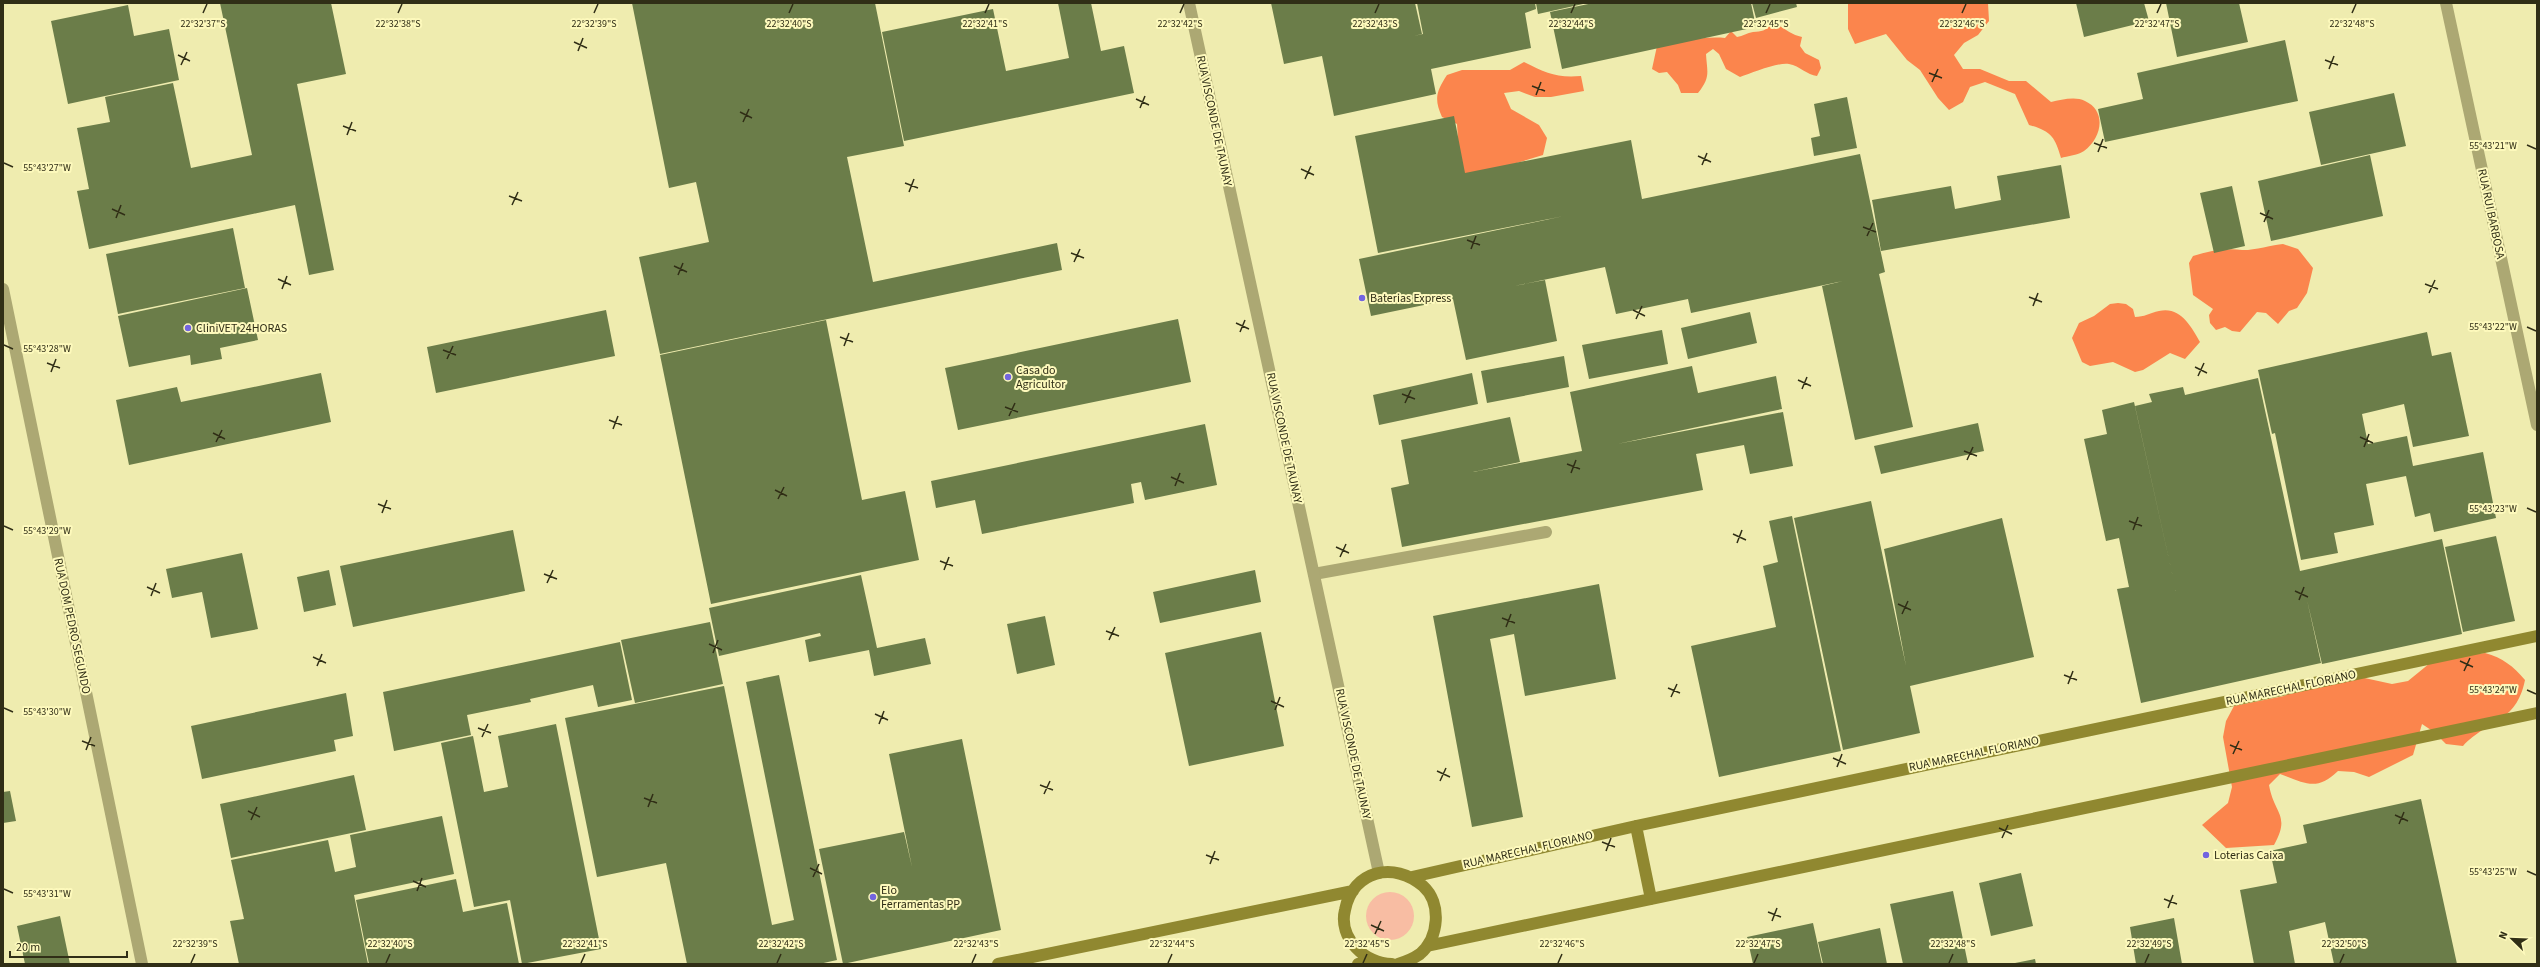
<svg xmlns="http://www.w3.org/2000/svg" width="2540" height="967" font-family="'Source Sans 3',sans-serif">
<rect width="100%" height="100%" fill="#efecaf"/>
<!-- green -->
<path fill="#f8bda3" d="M1366 916a24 24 0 1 1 48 0a24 24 0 1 1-48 0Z"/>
<!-- forest -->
<path fill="#fb854d" d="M1848,3H1988L1989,21L1978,35L1964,43L1954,55L1963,69H1980L2009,81H2026L2051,102C2061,100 2075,96 2085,101C2107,111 2102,138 2084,151C2079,155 2067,156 2061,158C2055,137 2051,131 2029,125L2015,94L1985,82L1970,87L1963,102L1949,110L1938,98L1920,70L1907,60L1886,34L1855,44L1848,29Z
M1772,23C1783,26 1790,35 1802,37L1800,46L1805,53L1819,60L1821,68L1817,76C1807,75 1800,66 1789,64C1778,62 1752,73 1740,77L1726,69L1719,54L1713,49L1706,54C1707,72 1711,77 1698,93H1681L1678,85L1667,72L1659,73L1652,69L1657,46C1679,42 1703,36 1725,38L1731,31L1737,37C1743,36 1747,33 1753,32C1762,31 1765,32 1772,23Z
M1524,62C1546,73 1556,78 1581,76L1584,91L1551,97H1535L1519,91L1504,93L1511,109L1539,125L1547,138L1543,155L1490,171L1474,178L1460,171L1457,124L1442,117C1434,99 1436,92 1447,75L1462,70H1510Z
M2283,244L2298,249L2313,268L2307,293L2297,308L2289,311L2278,324L2266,313L2257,312L2240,332L2232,331L2225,327L2216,330L2210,323L2209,315L2213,309L2193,295L2189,263L2193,256C2209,251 2226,248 2242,250C2250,251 2273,245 2283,244Z
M2118,303L2126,304L2133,309L2135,317C2144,317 2150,313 2159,311C2180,306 2191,326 2200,342L2185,359L2170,353L2143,370L2135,372L2113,362L2090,366L2082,362L2072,338L2079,323L2094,316L2110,304Z
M2485,653C2503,658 2513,666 2525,680C2516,724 2488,719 2463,746L2446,744L2434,732L2422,724L2413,755L2369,777L2354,772L2338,771C2316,792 2306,783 2280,774L2269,785C2274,814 2291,815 2274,845L2226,848L2202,825L2228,803L2232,787L2223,737L2226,721L2234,706L2284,696L2299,689L2360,677L2392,684L2408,681L2435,659Z"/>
<!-- building -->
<path fill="#6b7d49" d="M220,3H331L346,74L297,84L334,270L309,275L295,205L89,249L77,191L89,189L77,128L110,122L105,97L173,83L191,168L252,155Z
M632,3H875L904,146L847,157L873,282L1057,243L1062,270L660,354L639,257L709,242L696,182L669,188Z
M1058,3H1091L1101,51L1124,46L1134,93L904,141L882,32L993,9L1006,71L1069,58Z
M1271,3H1415L1422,34L1414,36L1423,34L1417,3H1535L1536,9L1525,13L1531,48L1431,69L1436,94L1334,116L1322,56L1284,64Z
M1536,3H1583V4L1538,14Z
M1593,3H1751L1756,27L1562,69L1550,12Z
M1752,3H1796L1797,7L1756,18Z
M2076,3H2144L2149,21L2084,37Z
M2166,3H2239L2248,42L2177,57Z
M128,5L134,36L169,29L179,80L68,104L51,21Z
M2285,40L2298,101L2105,142L2098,109L2143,99L2137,73Z
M2394,93L2406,146L2321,165L2309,112Z
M1847,97L1857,148L1814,156L1811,138L1820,136L1814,104Z
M1454,116L1465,173L1631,140L1642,199L1860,154L1885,272L1879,274L1913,427L1855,440L1822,286L1843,281L1691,313L1688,299L1616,314L1605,267L1514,286L1545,280L1557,341L1466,360L1453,299L1371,316L1359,259L1564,216L1378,253L1355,136Z
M2370,155L2383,216L2271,241L2258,181Z
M2061,165L2070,218L1881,251L1872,200L1951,186L1955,209L2001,200L1997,176Z
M2232,186L2245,246L2214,253L2200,193Z
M233,228L245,288L118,314L106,254Z
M247,288L258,340L220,348L222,359L191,365L190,355L129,367L118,316Z
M606,310L615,356L436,393L427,347Z
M1750,312L1757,343L1688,359L1681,328Z
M1178,319L1191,382L958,430L945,368Z
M826,320L862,500L905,491L919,560L711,604L660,355Z
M1662,330L1668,364L1589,379L1582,345Z
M2427,332L2432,356L2451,352L2469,436L2413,447L2404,404L2362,414L2368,444L2407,436L2413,466L2483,452L2496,518L2434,532L2430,513L2415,517L2406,476L2366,484L2374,525L2334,533L2338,553L2301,560L2275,433L2272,434L2258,370Z
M1564,356L1569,387L1487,403L1481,371Z
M1692,366L1698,393L1776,376L1782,409L1617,444L1783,412L1793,466L1750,474L1744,445L1696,454L1703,490L1402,547L1391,488L1409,484L1401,440L1510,417L1520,462L1473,472L1582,451L1570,392Z
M321,373L331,422L129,465L116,400L177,387L181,402Z
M1472,373L1478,404L1379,425L1373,395Z
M2258,378L2300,571L2442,539L2462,634L2322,664L2307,600L2321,663L2141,703L2117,589L2129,587L2119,538L2106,541L2084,439L2107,434L2102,410L2134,402L2176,591L2135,406L2152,402L2149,394L2183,387L2185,395Z
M1978,423L1984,451L1881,474L1874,446Z
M1205,424L1217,485L1145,500L1141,482L1131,484L1134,503L982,534L975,500L936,508L931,481Z
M1871,501L1906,666L1884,549L2002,518L2034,657L1910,686L1920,733L1843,750L1794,518Z
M1792,516L1841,751L1719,777L1691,646L1776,627L1763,566L1778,562L1769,521Z
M513,530L525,591L353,627L340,566Z
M2496,536L2515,621L2463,632L2445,547Z
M242,553L258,629L211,638L202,592L172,598L166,569Z
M329,570L336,605L304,612L297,577Z
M1255,570L1261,602L1160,623L1153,592Z
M861,575L877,648L925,638L931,664L874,676L869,650L809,662L805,640L821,636L820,633L719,656L709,608Z
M1599,584L1616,679L1525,696L1514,634L1490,639L1523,817L1472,827L1433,616Z
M1045,616L1055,665L1017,674L1007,624Z
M710,622L723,684L635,703L621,640Z
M1261,632L1284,746L1189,766L1165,653Z
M620,642L632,700L598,707L593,685L530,699L531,702L467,715L471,735L394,751L383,692Z
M779,675L837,960L819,964H687L666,863L597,877L565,718L724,686L772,925L794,920L746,682Z
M346,693L353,736L334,740L336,751L202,779L191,726Z
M556,724L601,949L522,964L510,900L474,907L441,743L473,736L484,792L508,787L498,736Z
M962,739L1001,930L843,964L819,849L904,832L912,867L889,754Z
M354,775L366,830L231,858L220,804Z
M10,791L16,821L3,823V792Z
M2421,799L2457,964H2334L2325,922L2289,931L2295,964H2254L2240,890L2277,883L2270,851L2307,843L2303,825Z
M442,816L454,874L354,895L368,964H239L230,921L244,919L231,860L328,840L335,872L356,867L350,835Z
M2021,873L2033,926L1991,936L1979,883Z
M456,879L463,912L507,903L519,964H369L356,900Z
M1953,891L1968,964H1903L1890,904Z
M60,916L70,964H25L17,926Z
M2174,918L2182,964H2136L2130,927Z
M1813,923L1822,964H1753L1747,937Z
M1880,928L1887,964H1823L1818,942Z
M2035,959L2036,964H2016L2015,963Z"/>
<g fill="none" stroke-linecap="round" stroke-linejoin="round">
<!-- lane -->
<path stroke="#aca873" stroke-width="12" d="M1314,574L1546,532"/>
<!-- street -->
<path stroke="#aca873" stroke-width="12" d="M1189,3L1379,873
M2446,3L2537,425
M3,289L142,964"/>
<!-- secondary -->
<path stroke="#908830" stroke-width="12" d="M1636,826L1651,899
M1412,877L1636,826L2537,636
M1427,946L2537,713
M998,964L1353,891
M1358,964L1373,961
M1392,964C1365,964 1338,938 1345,910C1353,870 1394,861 1423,886C1442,903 1439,938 1420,954C1413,959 1405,962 1398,964"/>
</g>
<!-- ticks -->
<path fill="none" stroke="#302e16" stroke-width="1.5" d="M203,13L207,4M398,13L402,4M594,13L598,4M789,13L793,4M985,13L989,4M1180,13L1184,4M1375,13L1379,4M1571,13L1575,4M1766,13L1770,4M1962,13L1966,4M2157,13L2161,4M2352,13L2356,4M574,42L587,48M578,51L583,38M178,55L190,61M2325,60L2338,65M181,65L187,52M2329,69L2334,56M1929,73L1942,78M1932,82L1938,69M1532,86L1545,91M1536,95L1541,82M1136,99L1149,105M1140,108L1145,96M740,112L752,118M743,122L749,109M343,126L356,131M347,135L352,122M2094,143L2107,148M2527,145L2536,149M2098,152L2103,139M1698,156L1711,162M4,163L13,167M1702,165L1707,153M1301,169L1314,175M1305,179L1311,166M905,183L918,188M909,192L914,179M509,196L522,201M512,205L518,192M112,209L125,215M2260,213L2273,219M116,218L121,205M2264,222L2269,210M1863,227L1876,232M1867,236L1873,223M1467,240L1480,245M1471,249L1476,236M1071,253L1084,258M1074,262L1080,249M674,266L687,272M678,275L683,263M278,279L291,285M2425,284L2438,289M282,289L287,276M2429,293L2435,280M2029,297L2042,302M2033,306L2038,293M1633,310L1645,316M1636,319L1642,306M1236,323L1249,329M2527,327L2536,331M1240,332L1245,320M840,337L853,342M4,345L13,349M844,346L849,333M443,350L456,355M447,359L453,346M47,363L60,368M2195,367L2207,373M51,372L56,359M2198,376L2204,363M1798,380L1811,386M1802,389L1807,377M1402,394L1415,399M1405,403L1411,390M1005,407L1018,412M1009,416L1015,403M609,420L622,425M613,429L618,416M213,433L225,439M2360,437L2373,443M216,442L222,430M2364,447L2369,434M1964,451L1977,456M1967,460L1973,447M1567,464L1580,469M1571,473L1576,460M1171,477L1184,483M1175,486L1180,473M775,490L787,496M778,499L784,487M378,504L391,509M2527,508L2536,512M382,513L387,500M2129,521L2142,526M4,526L13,530M2133,530L2138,517M1733,534L1746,540M1737,543L1742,530M1336,547L1349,553M1340,557L1346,544M940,561L953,566M944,570L949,557M544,574L557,579M547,583L553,570M147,587L160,593M2295,591L2308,597M151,596L156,583M2299,600L2304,587M1898,604L1911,610M1902,614L1908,601M1502,618L1515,623M1506,627L1511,614M1106,631L1119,636M1109,640L1115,627M709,644L722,650M713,653L718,640M313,657L326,663M2460,661L2473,667M317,666L322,654M2464,671L2470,658M2064,675L2077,680M2068,684L2073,671M1668,688L1680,693M2527,690L2536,694M1671,697L1677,684M1271,701L1284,707M4,708L13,712M1275,710L1280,697M875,714L888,720M879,724L884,711M478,728L491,733M482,737L488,724M82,741L95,746M2230,745L2242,750M86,750L91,737M2233,754L2239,741M1833,758L1846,764M1837,767L1842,754M1437,771L1450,777M1440,781L1446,768M1040,785L1053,790M1044,794L1050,781M644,798L657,803M648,807L653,794M248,811L260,817M2395,815L2408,821M251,820L257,807M2399,824L2404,812M1999,828L2012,834M2002,838L2008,825M1602,842L1615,847M1606,851L1611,838M1206,855L1219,860M1210,864L1215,851M810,868L822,874M2527,871L2536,875M813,877L819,864M413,881L426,887M4,889L13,893M417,891L422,878M2164,899L2177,904M2168,908L2173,895M1768,912L1781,917M1772,921L1777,908M1371,925L1384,931M1375,934L1381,921M191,963L195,954M386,963L390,954M581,963L585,954M777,963L781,954M972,963L976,954M1168,963L1172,954M1363,963L1367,954M1558,963L1562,954M1754,963L1758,954M1949,963L1953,954M2145,963L2149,954M2340,963L2344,954"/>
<!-- markers -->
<g fill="#7365e0" stroke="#fdf9bc" stroke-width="1.5">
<circle cx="1362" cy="298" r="4"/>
<circle cx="188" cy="328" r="4"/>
<circle cx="1008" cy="377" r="4"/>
<circle cx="2206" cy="855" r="4"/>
<circle cx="873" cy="897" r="4"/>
</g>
<g text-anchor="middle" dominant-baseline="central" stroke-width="4" stroke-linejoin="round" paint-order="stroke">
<!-- street labels -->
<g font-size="12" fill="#302e16" stroke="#fdf9bc">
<text transform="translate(1214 121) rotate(78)">RUA VISCONDE DE TAUNAY</text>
<text transform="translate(2491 214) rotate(78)">RUA RUI BARBOSA</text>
<text transform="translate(1284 438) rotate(78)">RUA VISCONDE DE TAUNAY</text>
<text transform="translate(72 626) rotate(78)">RUA DOM PEDRO SEGUNDO</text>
<text transform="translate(2291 688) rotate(-12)">RUA MARECHAL FLORIANO</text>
<text transform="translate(1353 754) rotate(78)">RUA VISCONDE DE TAUNAY</text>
<text transform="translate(1974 754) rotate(-12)">RUA MARECHAL FLORIANO</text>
<text transform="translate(1528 850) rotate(-13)">RUA MARECHAL FLORIANO</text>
</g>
<!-- poi labels -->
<g font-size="12" fill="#302e16" stroke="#fdf9bc" text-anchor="start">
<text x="1370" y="298">Baterias Express</text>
<text x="196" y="328">CliniVET 24HORAS</text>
<text x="1016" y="370">Casa do<tspan x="1016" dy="14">Agricultor</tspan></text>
<text x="2214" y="855">Loterias Caixa</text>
<text x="881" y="890">Elo<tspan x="881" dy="14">Ferramentas PP</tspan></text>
</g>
</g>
<g font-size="10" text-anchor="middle" fill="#302e16" stroke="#fdf9bc" stroke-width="4" stroke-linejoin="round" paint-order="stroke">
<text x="203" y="27">22°32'37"S</text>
<text x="594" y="27">22°32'39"S</text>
<text x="789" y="27">22°32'40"S</text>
<text x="985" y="27">22°32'41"S</text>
<text x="1180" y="27">22°32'42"S</text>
<text x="1375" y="27">22°32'43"S</text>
<text x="1571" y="27">22°32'44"S</text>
<text x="1766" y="27">22°32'45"S</text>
<text x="1962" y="27">22°32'46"S</text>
<text x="2157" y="27">22°32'47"S</text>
<text x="2352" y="27">22°32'48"S</text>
<text x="398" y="27">22°32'38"S</text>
<text x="2493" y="149">55°43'21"W</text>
<text x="47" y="171">55°43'27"W</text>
<text x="2493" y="330">55°43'22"W</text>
<text x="47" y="352">55°43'28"W</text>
<text x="2493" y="512">55°43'23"W</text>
<text x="47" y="534">55°43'29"W</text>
<text x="2493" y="693">55°43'24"W</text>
<text x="47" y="715">55°43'30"W</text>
<text x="2493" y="875">55°43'25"W</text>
<text x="47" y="897">55°43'31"W</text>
<text x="195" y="947">22°32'39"S</text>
<text x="390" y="947">22°32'40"S</text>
<text x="585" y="947">22°32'41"S</text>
<text x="781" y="947">22°32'42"S</text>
<text x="976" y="947">22°32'43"S</text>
<text x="1172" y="947">22°32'44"S</text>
<text x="1367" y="947">22°32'45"S</text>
<text x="1562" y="947">22°32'46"S</text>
<text x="1758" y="947">22°32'47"S</text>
<text x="1953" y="947">22°32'48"S</text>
<text x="2149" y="947">22°32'49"S</text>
<text x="2344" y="947">22°32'50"S</text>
</g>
<!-- border -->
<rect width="2540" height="967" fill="none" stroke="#302e16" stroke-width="8"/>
<!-- north arrow -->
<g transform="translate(2512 939) rotate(293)" stroke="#fdf9bc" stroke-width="3" paint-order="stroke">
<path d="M0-3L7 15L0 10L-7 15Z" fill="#302e16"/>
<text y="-6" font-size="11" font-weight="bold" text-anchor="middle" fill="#302e16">N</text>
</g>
<!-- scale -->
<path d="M10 951v6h117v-6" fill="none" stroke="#302e16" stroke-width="2"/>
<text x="16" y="951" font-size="12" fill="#302e16" stroke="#fdf9bc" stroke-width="3" paint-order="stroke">20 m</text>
</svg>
